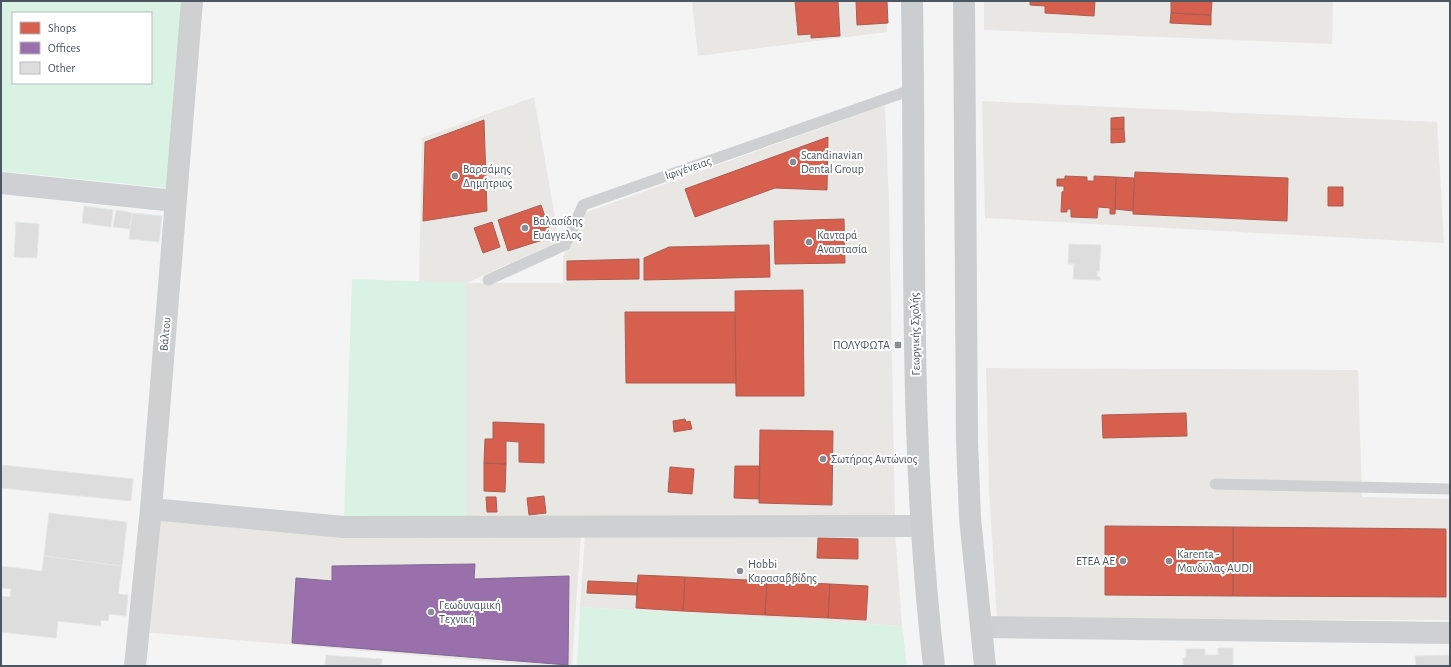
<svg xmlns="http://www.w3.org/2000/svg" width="1451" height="667" font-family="'Alegreya Sans',sans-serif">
<rect width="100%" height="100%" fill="#f4f4f4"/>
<!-- commercial -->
<path fill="#e8e7e3" d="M692,1H887V32L698,56Z
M984,1H1333L1332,44L984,30Z
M534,97L559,241L467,283H563V257L584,213L885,105L889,204L895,520L466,521L465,417L419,282L422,138Z
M982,101L1437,122L1444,243L985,218Z
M986,368L1358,370L1362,497L1450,499V620L997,619L989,489Z
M157,516L581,533L572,666H540L143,632Z
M895,532L902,626L580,607L585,534Z"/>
<!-- green -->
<path fill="#d9f2e3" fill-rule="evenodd" d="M1,1H185L167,188L1,171ZM13,13H151V83H13Z
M352,279L466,283V521H344Z
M580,607L902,626L907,666H577Z"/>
<!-- shops -->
<path fill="#d6604d" stroke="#ac5d53" d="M795,1H838L840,36L811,38V34L798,35Z
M856,1H887L888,23L857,25Z
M1030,1H1095L1094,16L1045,13V6L1030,5Z
M1171,1H1212L1211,15L1171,13Z
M1171,13L1211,15V25L1170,23Z
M1124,117V129H1111V118Z
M484,120L487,211L423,221L425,142Z
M1111,129H1124L1125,142L1111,143Z
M828,137L827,190L775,188L695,217L685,189Z
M1135,172L1288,178L1287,221L1133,214Z
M1065,176L1087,177V181H1094V176L1116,177L1115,214H1110V208L1098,207L1097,218L1071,217V209H1067V212H1061L1062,192L1064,191V186H1057V179H1065Z
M1116,177L1134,178L1133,211L1115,209Z
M1328,187H1343V206H1328Z
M541,205L552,237L508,251L498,220Z
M844,219L845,263L775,264L774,221Z
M492,222L500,247L483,253L474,228Z
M769,245L770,277L644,280V258L669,247Z
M639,259V279L567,280V261Z
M803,290L804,396H736L735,291Z
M625,312H735L736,383H626Z
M1186,413L1187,436L1103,438L1102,415Z
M685,419L686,422L690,421L692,429L674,432L673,421Z
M493,422L544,424V463L519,462V442L506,441V464L484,463L485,439H493Z
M760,430L833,431L832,505L759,503Z
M484,463L506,464L505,492L484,491Z
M735,466H760L759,499L734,498Z
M670,467L694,469L692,494L668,492Z
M544,496L546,513L529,515L527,498Z
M486,497H496L497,512H487Z
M1105,526L1233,527V596L1105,595Z
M1233,527L1446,529V597L1233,596Z
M818,538L858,539V559L817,558Z
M638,575L685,577L683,611L636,608Z
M685,577L767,581L765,615L683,611Z
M588,581L638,583L637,595L587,593Z
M767,581L830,584L828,618L765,615Z
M830,584L868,586L866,620L828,618Z"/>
<!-- offices -->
<path fill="#9970ab" stroke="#816895" d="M475,564L474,579L569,576L568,665L292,643L296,578L332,581V566Z"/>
<!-- building -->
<path fill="#ddddde" stroke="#e5e6e7" d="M84,206L113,210L111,227L82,223Z
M116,210L132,213L130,229L113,227Z
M132,213L162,216L159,242L129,239Z
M16,222L39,224L37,258L14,257Z
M1069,244L1101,245L1099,272L1097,271V276L1100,277V280L1073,279L1074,264H1068Z
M2,465L133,479L131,501L1,488Z
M49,513L127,522L122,566L44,556Z
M44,556L122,566L118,594L128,595L126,616L109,614L108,621L101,620V626L58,621L56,638L1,632V596L10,597L11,589L1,588V566L42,571Z
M1218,648H1233V666H1183V658H1186V649H1205V655H1218Z
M326,655L382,659L381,666H325Z
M1450,655V666H1416L1415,656Z"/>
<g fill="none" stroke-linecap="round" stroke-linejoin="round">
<!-- lane -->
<path stroke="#ced0d2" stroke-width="11" d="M488,280L565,245L583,205L914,89
M1215,484L1450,489"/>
<!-- street -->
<path stroke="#ced0d2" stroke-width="22" d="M1,183L175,201
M151,509L344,527L921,526
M981,627L1450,633
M135,666L151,509L192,1"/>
<!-- primary -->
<path stroke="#caced1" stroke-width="22" d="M912,1C916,223 908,445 934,666
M964,1L967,441L970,518L985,666"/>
</g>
<!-- markers -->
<g fill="#868d94" stroke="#fff" stroke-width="1.5">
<circle cx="793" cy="162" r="4"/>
<circle cx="455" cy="176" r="4"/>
<circle cx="525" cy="228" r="4"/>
<circle cx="809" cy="242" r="4"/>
<rect x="894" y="341" width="8" height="8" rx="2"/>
<circle cx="823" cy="459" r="4"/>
<circle cx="1123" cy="561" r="4"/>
<circle cx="1169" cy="561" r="4"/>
<circle cx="740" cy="571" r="4"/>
<circle cx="431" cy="612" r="4"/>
</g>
<g text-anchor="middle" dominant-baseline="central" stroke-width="4" stroke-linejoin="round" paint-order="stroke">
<!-- poi labels -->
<g font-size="12" fill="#4a5661" stroke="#fff" text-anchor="start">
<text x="801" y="155">Scandinavian<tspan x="801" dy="14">Dental Group</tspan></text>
<text x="463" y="169">Βαρσάμης<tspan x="463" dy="14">Δημήτριος</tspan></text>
<text x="533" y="221">Βαλασίδης<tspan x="533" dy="14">Ευάγγελος</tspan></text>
<text x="817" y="235">Κανταρά<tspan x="817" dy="14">Αναστασία</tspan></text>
<text x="890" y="345" text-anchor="end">ΠΟΛΥΦΩΤΑ</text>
<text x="831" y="459">Σωτήρας Αντώνιος</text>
<text x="1177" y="554">Karenta -<tspan x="1177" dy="14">Μανδύλας AUDI</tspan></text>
<text x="1115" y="561" text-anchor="end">ΕΤΕΑ ΑΕ</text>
<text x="748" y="564">Hobbi<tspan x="748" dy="14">Καρασαββίδης</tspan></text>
<text x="439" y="605">Γεωδυναμική<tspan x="439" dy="14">Τεχνική</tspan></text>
</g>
<!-- street labels -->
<g font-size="12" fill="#4a5661" stroke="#fff">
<text transform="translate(688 168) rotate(-19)">Ιφιγένειας</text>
<text transform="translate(165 334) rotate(-85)">Βάλτου</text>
<text transform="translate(915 334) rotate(-91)">Γεωργικής Σχολής</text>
</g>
</g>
<!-- border -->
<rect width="1451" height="667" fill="none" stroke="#4a5661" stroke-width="4"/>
<!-- legend -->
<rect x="12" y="12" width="140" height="72" fill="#ffffff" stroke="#b7bbc0"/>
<rect x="20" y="22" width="20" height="12" fill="#d6604d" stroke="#b7bbc0"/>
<text x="48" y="32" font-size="12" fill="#4a5661">Shops</text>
<rect x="20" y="42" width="20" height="12" fill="#9970ab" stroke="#b7bbc0"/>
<text x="48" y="52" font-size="12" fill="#4a5661">Offices</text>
<rect x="20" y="62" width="20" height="12" fill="#ddddde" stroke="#b7bbc0"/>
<text x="48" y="72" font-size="12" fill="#4a5661">Other</text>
</svg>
